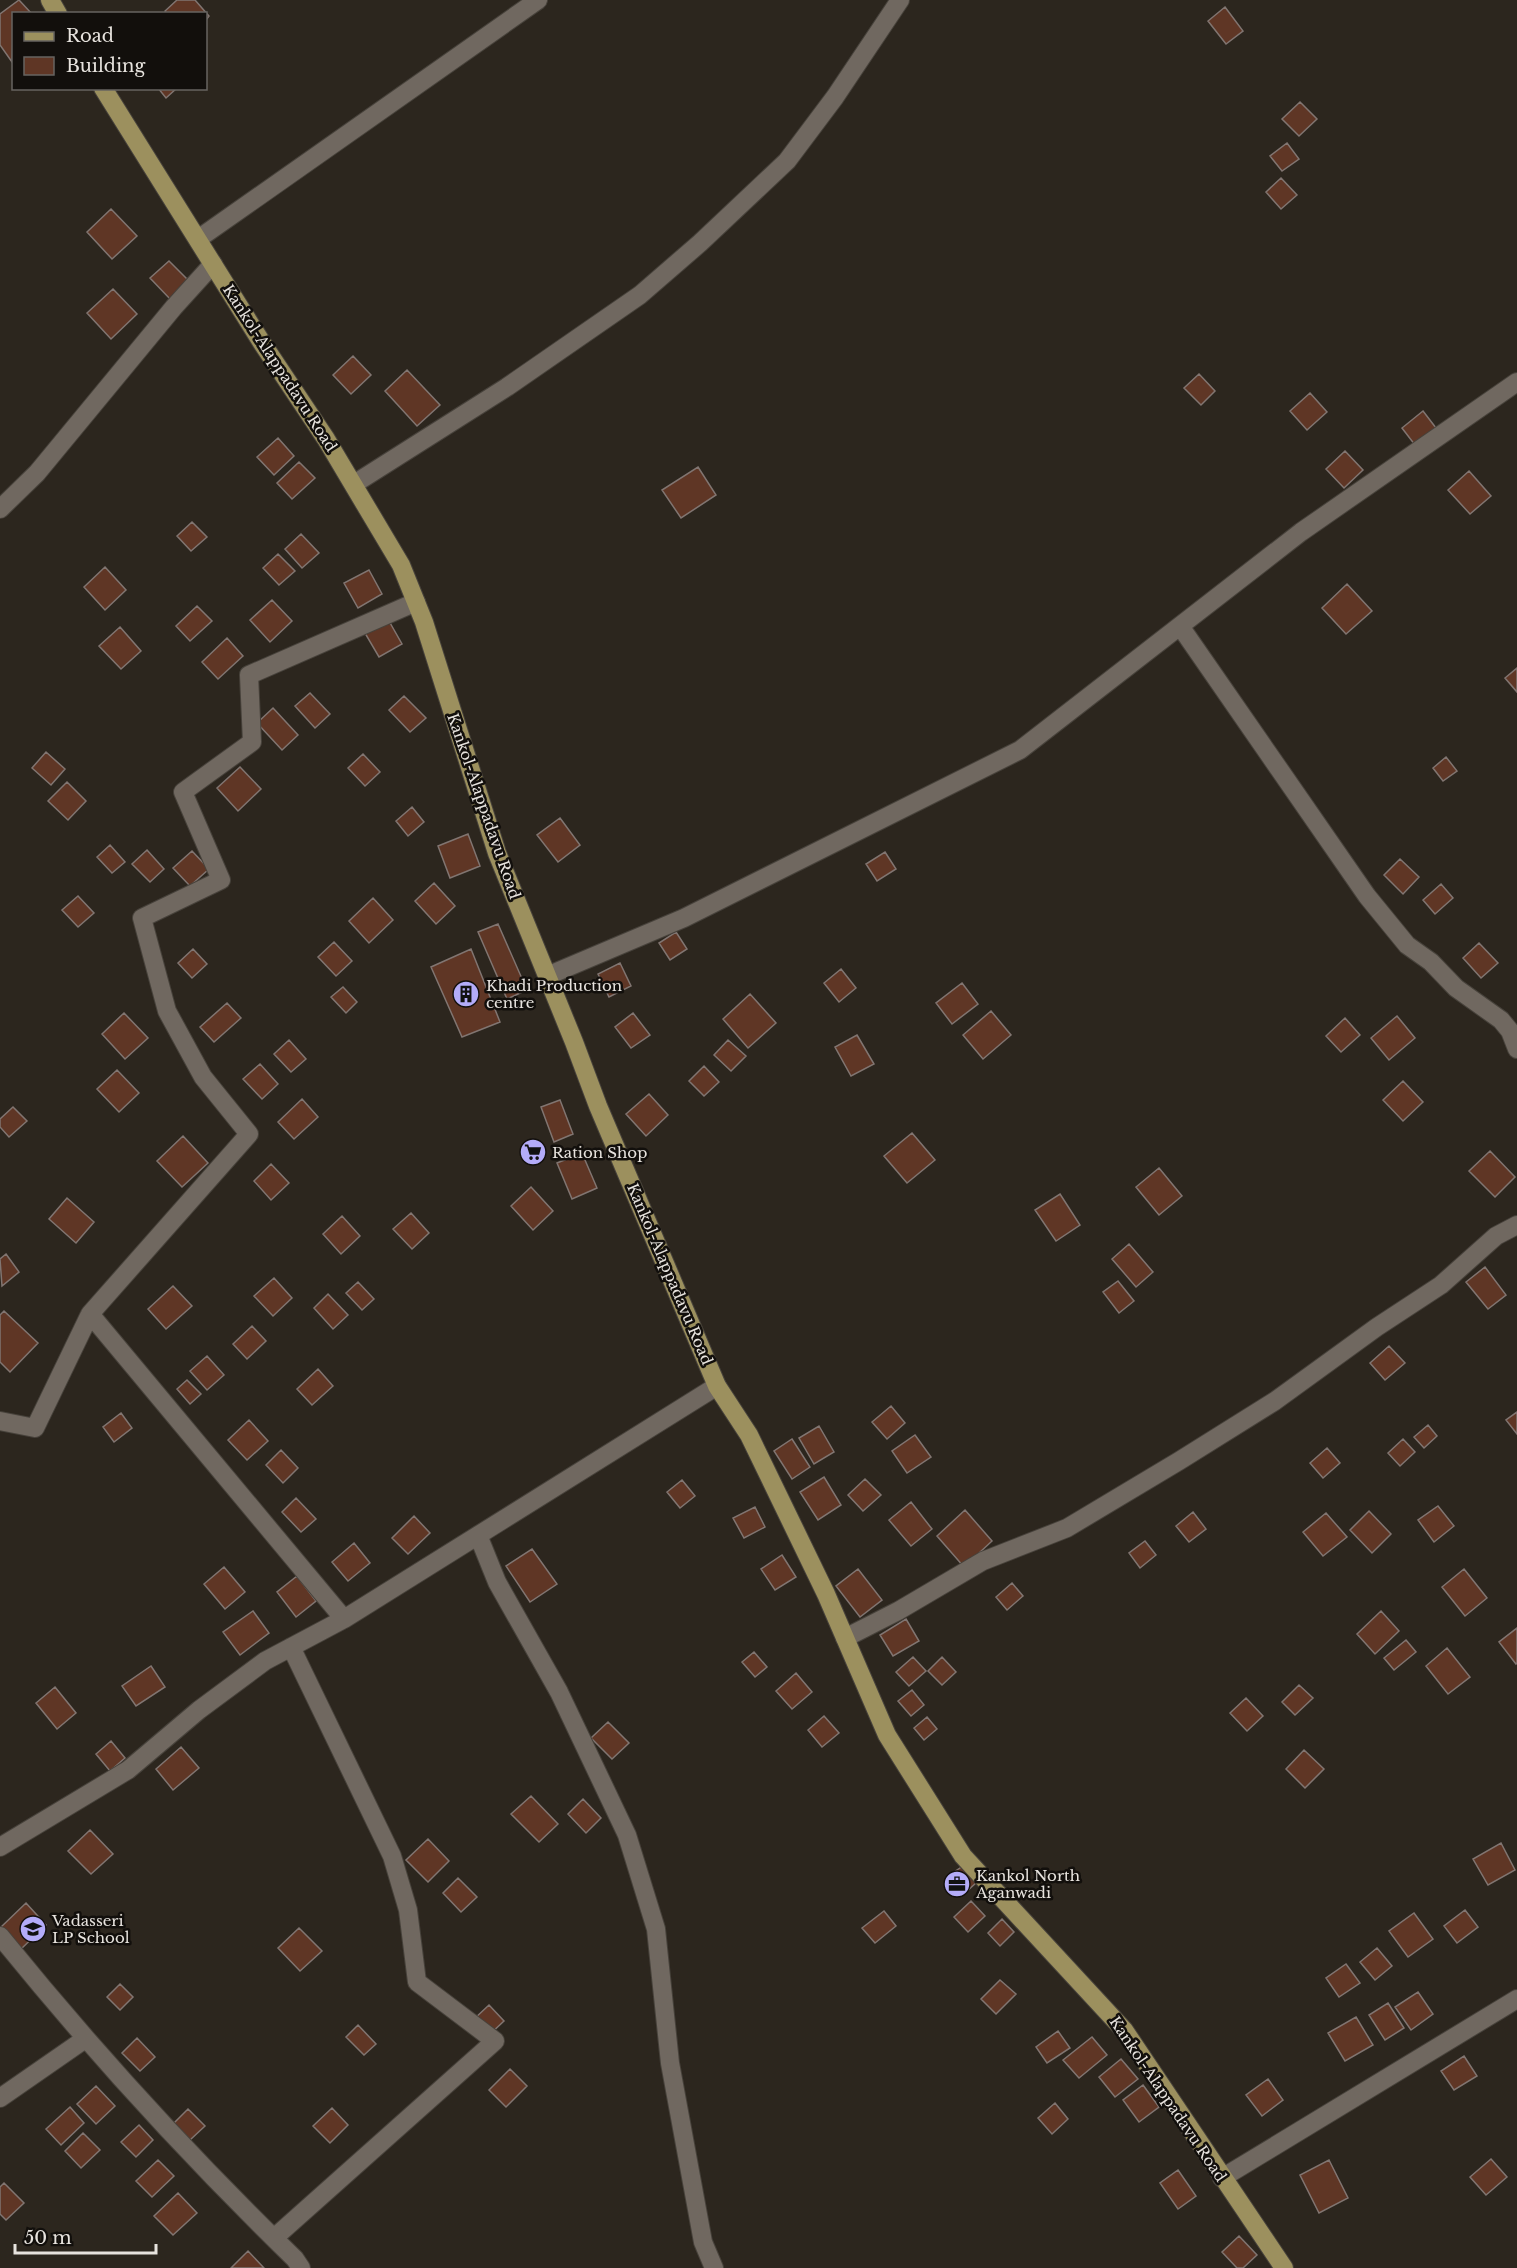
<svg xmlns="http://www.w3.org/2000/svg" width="1517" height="2268" font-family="'Libre Baskerville',serif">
<rect width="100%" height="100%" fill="#2c261e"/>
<!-- building -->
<path fill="#5f3625" stroke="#817571" stroke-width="1.5" d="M19,0L32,14H14L12,62L0,45V14Z
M177,0H195L209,16L206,20V14H167L165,11Z
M1225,7L1243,31L1226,44L1208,21Z
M158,88H177L166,98Z
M1300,102L1317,119L1299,136L1282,119Z
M1287,143L1299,159L1282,171L1270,156Z
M1281,178L1297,195L1281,209L1266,192Z
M111,209L137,236L112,259L87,232Z
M169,261L190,282L171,300L150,278Z
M113,289L137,314L111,339L87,313Z
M353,356L371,375L351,394L333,375Z
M407,370L440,405L417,426L385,391Z
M1199,374L1215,391L1201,405L1184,388Z
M1310,393L1327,412L1307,430L1290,411Z
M1423,411L1436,428L1415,445L1402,428Z
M278,438L294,456L274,475L257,457Z
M1345,451L1363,470L1344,488L1326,469Z
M299,462L315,478L292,499L277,483Z
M698,467L716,495L681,518L662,490Z
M1469,471L1491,496L1470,514L1448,490Z
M192,522L207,537L191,551L177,536Z
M301,534L319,553L302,568L285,549Z
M278,554L295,571L279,585L263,568Z
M105,567L126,590L105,610L84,587Z
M369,570L382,594L358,608L344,583Z
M1347,584L1372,611L1346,634L1322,608Z
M272,600L292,621L270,642L250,620Z
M197,606L212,621L190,641L176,626Z
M385,614L402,644L379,657L362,628Z
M120,627L141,651L121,669L99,646Z
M227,638L243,656L218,679L202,662Z
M1517,668V692L1505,678Z
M310,693L330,714L315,728L295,706Z
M404,696L426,718L410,732L389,710Z
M273,708L298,735L282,750L257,723Z
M46,752L65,769L51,785L32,768Z
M363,754L380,772L365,786L348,768Z
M1446,757L1457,771L1443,781L1433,768Z
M240,767L261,789L238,811L217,788Z
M67,782L86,801L68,820L48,801Z
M412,807L424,822L408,836L396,821Z
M560,818L580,845L558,862L537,835Z
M468,834L480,866L450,878L438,846Z
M110,845L125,862L112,873L97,857Z
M147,850L164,869L150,882L132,864Z
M192,851L209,869L190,886L173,868Z
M885,852L896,869L877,881L866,864Z
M1400,859L1419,877L1403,894L1384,875Z
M434,883L455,906L436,924L415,901Z
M1441,884L1453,898L1435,914L1423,900Z
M78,896L94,913L78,927L62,910Z
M373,898L393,920L369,943L349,921Z
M498,924L527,990L507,999L478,932Z
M676,932L687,949L670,960L659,943Z
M334,942L352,961L336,976L318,957Z
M1479,943L1498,963L1481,978L1463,958Z
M193,949L207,964L192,978L178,963Z
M471,949L500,1022L462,1037L431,967Z
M620,963L631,986L609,997L598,974Z
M841,969L856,988L839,1002L824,983Z
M962,983L978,1004L952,1024L936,1003Z
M343,987L357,1002L346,1013L331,997Z
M750,994L776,1023L748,1048L723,1019Z
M227,1003L241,1018L214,1042L200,1027Z
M991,1011L1011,1035L983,1059L963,1035Z
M124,1013L148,1038L125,1059L102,1034Z
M633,1013L650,1035L631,1048L615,1027Z
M1397,1016L1415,1038L1389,1060L1371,1038Z
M1345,1018L1360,1035L1341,1052L1326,1036Z
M857,1035L874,1064L851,1076L835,1047Z
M289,1040L306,1059L291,1072L274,1054Z
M728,1040L746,1056L731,1071L714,1055Z
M260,1064L278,1084L262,1099L243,1079Z
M704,1066L719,1082L704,1096L689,1081Z
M117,1070L139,1093L119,1112L97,1089Z
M1403,1081L1423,1102L1403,1121L1383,1100Z
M649,1094L668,1115L646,1136L626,1114Z
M302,1099L318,1117L294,1139L278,1122Z
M560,1100L573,1134L554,1142L541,1107Z
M13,1107L27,1121L9,1137L0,1127V1119Z
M912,1133L935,1160L907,1183L884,1156Z
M183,1136L208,1163L182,1187L157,1161Z
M1490,1151L1515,1177L1495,1197L1469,1171Z
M582,1153L597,1188L572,1199L557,1163Z
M271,1164L289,1183L271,1200L254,1181Z
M1159,1168L1182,1196L1159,1215L1136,1187Z
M531,1187L553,1211L533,1230L511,1206Z
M1060,1194L1080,1225L1056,1241L1035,1210Z
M67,1198L94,1222L76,1243L49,1219Z
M411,1213L429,1233L412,1249L393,1229Z
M342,1216L360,1236L341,1254L323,1234Z
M1129,1244L1153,1272L1136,1287L1112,1259Z
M6,1254L19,1272L2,1286L0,1259Z
M1485,1267L1506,1295L1488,1309L1466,1282Z
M274,1278L292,1298L273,1316L254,1296Z
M1118,1281L1134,1301L1119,1313L1103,1292Z
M358,1282L374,1299L362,1310L346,1293Z
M173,1286L192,1306L166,1329L148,1309Z
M328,1294L348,1315L333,1329L314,1308Z
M4,1311L38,1343L10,1372L0,1362V1315Z
M252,1326L266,1341L247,1359L233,1344Z
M1389,1346L1405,1363L1385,1380L1370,1363Z
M207,1356L224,1375L207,1390L190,1371Z
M318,1369L333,1386L312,1405L297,1389Z
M187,1380L201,1394L190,1404L177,1389Z
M891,1406L905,1423L887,1439L872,1422Z
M1517,1412V1434L1506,1420Z
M121,1413L132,1428L114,1442L103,1427Z
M249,1420L268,1441L247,1460L228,1440Z
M1428,1425L1437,1436L1424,1448L1414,1437Z
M819,1426L834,1452L814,1464L799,1438Z
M915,1435L931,1457L907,1473L892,1451Z
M792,1439L810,1467L792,1479L774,1451Z
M1403,1439L1415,1452L1400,1466L1388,1453Z
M1327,1448L1340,1463L1323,1478L1310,1463Z
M281,1450L298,1468L283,1483L266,1465Z
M824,1477L841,1505L818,1520L800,1492Z
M865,1479L881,1495L863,1511L848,1495Z
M682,1480L695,1496L680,1508L667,1492Z
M296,1498L316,1519L301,1532L282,1512Z
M911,1502L932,1529L911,1546L889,1520Z
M1438,1506L1454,1526L1434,1542L1418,1520Z
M755,1507L765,1527L744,1538L733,1518Z
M965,1510L992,1541L964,1567L937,1536Z
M1369,1511L1391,1534L1372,1553L1350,1530Z
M1193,1512L1206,1529L1189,1542L1176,1526Z
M1326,1513L1347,1537L1323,1556L1303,1532Z
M414,1516L430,1533L408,1554L392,1538Z
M1145,1541L1156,1555L1140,1568L1129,1553Z
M354,1543L370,1563L348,1581L332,1562Z
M532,1549L557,1584L530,1602L506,1566Z
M782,1555L796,1577L775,1590L761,1569Z
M224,1567L245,1592L225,1609L204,1584Z
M858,1569L882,1600L860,1617L836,1586Z
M1464,1569L1487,1598L1465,1616L1442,1587Z
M297,1576L316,1601L296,1617L277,1592Z
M1012,1583L1023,1596L1007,1610L996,1597Z
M253,1611L269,1633L240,1655L223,1632Z
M1381,1611L1399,1631L1375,1654L1357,1634Z
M906,1619L919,1641L893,1656L880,1635Z
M1517,1628V1663L1516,1664L1499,1642Z
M1406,1640L1416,1652L1394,1670L1384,1658Z
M1447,1648L1470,1677L1448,1694L1426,1666Z
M754,1652L767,1667L755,1677L742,1662Z
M913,1657L926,1671L909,1686L896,1672Z
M942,1657L956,1672L942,1685L928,1671Z
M151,1666L165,1687L136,1706L122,1686Z
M796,1673L812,1692L792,1709L776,1691Z
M1299,1685L1313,1698L1295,1715L1282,1702Z
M55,1687L76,1713L57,1729L36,1703Z
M912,1690L924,1705L911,1716L898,1701Z
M1246,1698L1263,1716L1247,1731L1230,1713Z
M824,1716L839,1733L822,1747L808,1730Z
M927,1717L937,1729L924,1740L914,1728Z
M608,1722L629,1743L612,1759L591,1738Z
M111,1741L125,1758L110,1771L96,1754Z
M181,1747L199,1768L173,1790L156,1769Z
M1304,1750L1324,1769L1305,1788L1286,1769Z
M531,1796L558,1824L539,1842L511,1814Z
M583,1799L601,1818L586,1833L568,1814Z
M90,1830L113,1854L91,1874L68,1851Z
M428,1839L449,1861L428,1882L406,1860Z
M1501,1843L1515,1870L1488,1885L1473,1859Z
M963,1866L976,1883L966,1892L948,1876Z
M458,1878L477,1897L461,1912L443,1893Z
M971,1901L985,1916L968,1932L954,1917Z
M26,1903L46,1925L20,1950L0,1928Z
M1465,1910L1478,1927L1457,1943L1444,1926Z
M884,1911L896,1926L875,1943L862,1928Z
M1414,1913L1433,1939L1408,1957L1389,1931Z
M1002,1919L1014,1932L1000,1946L988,1933Z
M299,1928L322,1951L300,1971L278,1948Z
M1377,1948L1392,1966L1375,1980L1360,1962Z
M1346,1964L1360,1983L1339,1997L1326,1978Z
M1000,1980L1016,1994L996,2014L981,1999Z
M120,1984L133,1997L120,2010L107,1997Z
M1418,1992L1433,2014L1411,2030L1395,2007Z
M1388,2003L1404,2028L1385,2040L1369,2015Z
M489,2005L504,2021L488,2036L473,2020Z
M1356,2017L1373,2045L1345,2061L1328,2033Z
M358,2025L376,2044L364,2055L346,2037Z
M1058,2031L1070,2048L1047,2063L1036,2047Z
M1092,2037L1107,2055L1079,2078L1063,2060Z
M137,2038L155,2057L140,2071L122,2053Z
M1464,2056L1477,2076L1454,2090L1441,2071Z
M1121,2059L1138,2079L1115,2097L1099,2077Z
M510,2069L527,2086L506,2107L489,2090Z
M1268,2079L1283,2100L1262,2116L1246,2095Z
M1143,2085L1159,2107L1139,2122L1123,2100Z
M96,2086L115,2106L96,2124L77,2104Z
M1055,2103L1068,2119L1052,2134L1038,2118Z
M70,2107L84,2123L61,2145L46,2129Z
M332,2108L348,2125L330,2143L313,2126Z
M188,2109L205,2126L190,2140L174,2123Z
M139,2125L153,2140L136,2157L121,2142Z
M83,2133L100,2150L81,2168L65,2151Z
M1491,2159L1507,2177L1486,2195L1470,2177Z
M158,2160L174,2176L152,2197L136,2181Z
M1329,2160L1348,2198L1319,2213L1300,2175Z
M1178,2170L1196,2196L1178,2209L1160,2183Z
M4,2183L24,2203L6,2220L0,2214V2187Z
M178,2193L197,2213L173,2235L154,2216Z
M1239,2236L1257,2255L1243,2268H1237L1222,2252Z
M248,2251L264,2268H231Z"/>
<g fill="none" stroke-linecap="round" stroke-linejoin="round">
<defs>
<path id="minor" d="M198,239L538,0
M354,484L507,387L640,295L700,243L787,161L835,97L900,0
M0,509L37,473L174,307L213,264
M1180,626L1367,896L1407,945L1431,962L1456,988L1501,1020L1510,1031L1517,1049
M547,976L684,918L1020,750L1301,532L1517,382
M0,1421L35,1428L90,1314
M478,1535L497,1582L559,1692L627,1835L656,1929L670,2063L703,2242L714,2268
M344,1619L90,1314L249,1134L203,1077L167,1011L142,918L221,880L183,792L252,742L249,675L416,602
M845,1638L898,1611L983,1561L1067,1528L1179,1461L1275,1401L1377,1327L1441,1285L1496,1236L1517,1225
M0,1847L128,1770L199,1710L265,1661L344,1619L717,1386
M0,1936C93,2051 189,2156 295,2259L301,2268
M0,2098L85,2039
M1222,2178L1517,1999
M274,2238L495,2041L417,1982L408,1910L392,1856L291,1647"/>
<path id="major" d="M50,0L58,14
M103,88L262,343L326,439L401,565L424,622L497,853L574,1042L598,1106L717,1386L749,1435L826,1594L887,1735L963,1856L1124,2030L1284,2268"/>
</defs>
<!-- minor casing -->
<use href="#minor" stroke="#47423b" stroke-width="20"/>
<!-- major casing -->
<use href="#major" stroke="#47423b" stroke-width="20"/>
<!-- minor -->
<use href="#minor" stroke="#706860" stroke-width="18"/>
<!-- major -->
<use href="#major" stroke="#9c905e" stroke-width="18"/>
</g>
<!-- icons -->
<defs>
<symbol id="building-disc" viewBox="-11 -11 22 22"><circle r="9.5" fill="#b4acf9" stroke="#120f0c"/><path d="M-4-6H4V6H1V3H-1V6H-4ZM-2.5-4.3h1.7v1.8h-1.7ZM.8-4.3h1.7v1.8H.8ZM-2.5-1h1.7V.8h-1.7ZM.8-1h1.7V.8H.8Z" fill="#111"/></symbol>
<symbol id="supermarket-disc" viewBox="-11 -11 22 22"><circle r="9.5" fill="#b4acf9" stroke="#120f0c"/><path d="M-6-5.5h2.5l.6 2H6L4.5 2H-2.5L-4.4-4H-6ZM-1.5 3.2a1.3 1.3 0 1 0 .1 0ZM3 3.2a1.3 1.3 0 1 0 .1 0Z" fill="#111"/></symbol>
<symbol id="office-disc" viewBox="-11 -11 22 22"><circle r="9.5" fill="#b4acf9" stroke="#120f0c"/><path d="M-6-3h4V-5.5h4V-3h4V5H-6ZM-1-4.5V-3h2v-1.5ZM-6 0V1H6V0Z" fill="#111"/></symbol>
<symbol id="school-disc" viewBox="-11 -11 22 22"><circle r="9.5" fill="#b4acf9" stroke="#120f0c"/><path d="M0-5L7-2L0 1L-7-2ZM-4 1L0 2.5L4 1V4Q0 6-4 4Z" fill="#111"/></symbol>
</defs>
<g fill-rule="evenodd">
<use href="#building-disc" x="451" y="979" width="30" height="30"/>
<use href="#supermarket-disc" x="518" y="1137" width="30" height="30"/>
<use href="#office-disc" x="942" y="1869" width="30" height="30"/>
<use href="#school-disc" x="18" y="1914" width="30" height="30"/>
</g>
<g text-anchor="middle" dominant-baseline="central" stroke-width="5" stroke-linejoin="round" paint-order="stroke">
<!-- street labels -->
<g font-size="15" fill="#e7e3de" stroke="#120f0c">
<text transform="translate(280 368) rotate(57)">Kankol-Alappadavu Road</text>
<text transform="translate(484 806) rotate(71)">Kankol-Alappadavu Road</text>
<text transform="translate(670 1274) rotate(67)">Kankol-Alappadavu Road</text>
<text transform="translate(1168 2099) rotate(56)">Kankol-Alappadavu Road</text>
</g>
<!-- poi labels -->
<g font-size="15" fill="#e7e3de" stroke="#120f0c" text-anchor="start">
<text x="486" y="985">Khadi Production<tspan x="486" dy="17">centre</tspan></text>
<text x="552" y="1152">Ration Shop</text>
<text x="976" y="1875">Kankol North<tspan x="976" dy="17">Aganwadi</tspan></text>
<text x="52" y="1920">Vadasseri<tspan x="52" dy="17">LP School</tspan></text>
</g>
</g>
<!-- legend -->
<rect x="12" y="12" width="195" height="78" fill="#120f0c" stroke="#676460" stroke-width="1.5"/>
<rect x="24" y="32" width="30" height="9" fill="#9c905e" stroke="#676460" stroke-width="1.5"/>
<text x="66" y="42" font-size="18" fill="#e7e3de">Road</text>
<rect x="24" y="57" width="30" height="18" fill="#5f3625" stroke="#676460" stroke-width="1.5"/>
<text x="66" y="72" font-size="18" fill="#e7e3de">Building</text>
<!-- scale -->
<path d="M15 2244v9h141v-9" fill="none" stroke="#e7e3de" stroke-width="3"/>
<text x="24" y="2244" font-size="18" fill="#e7e3de" stroke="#120f0c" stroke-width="4.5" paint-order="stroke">50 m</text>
</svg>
